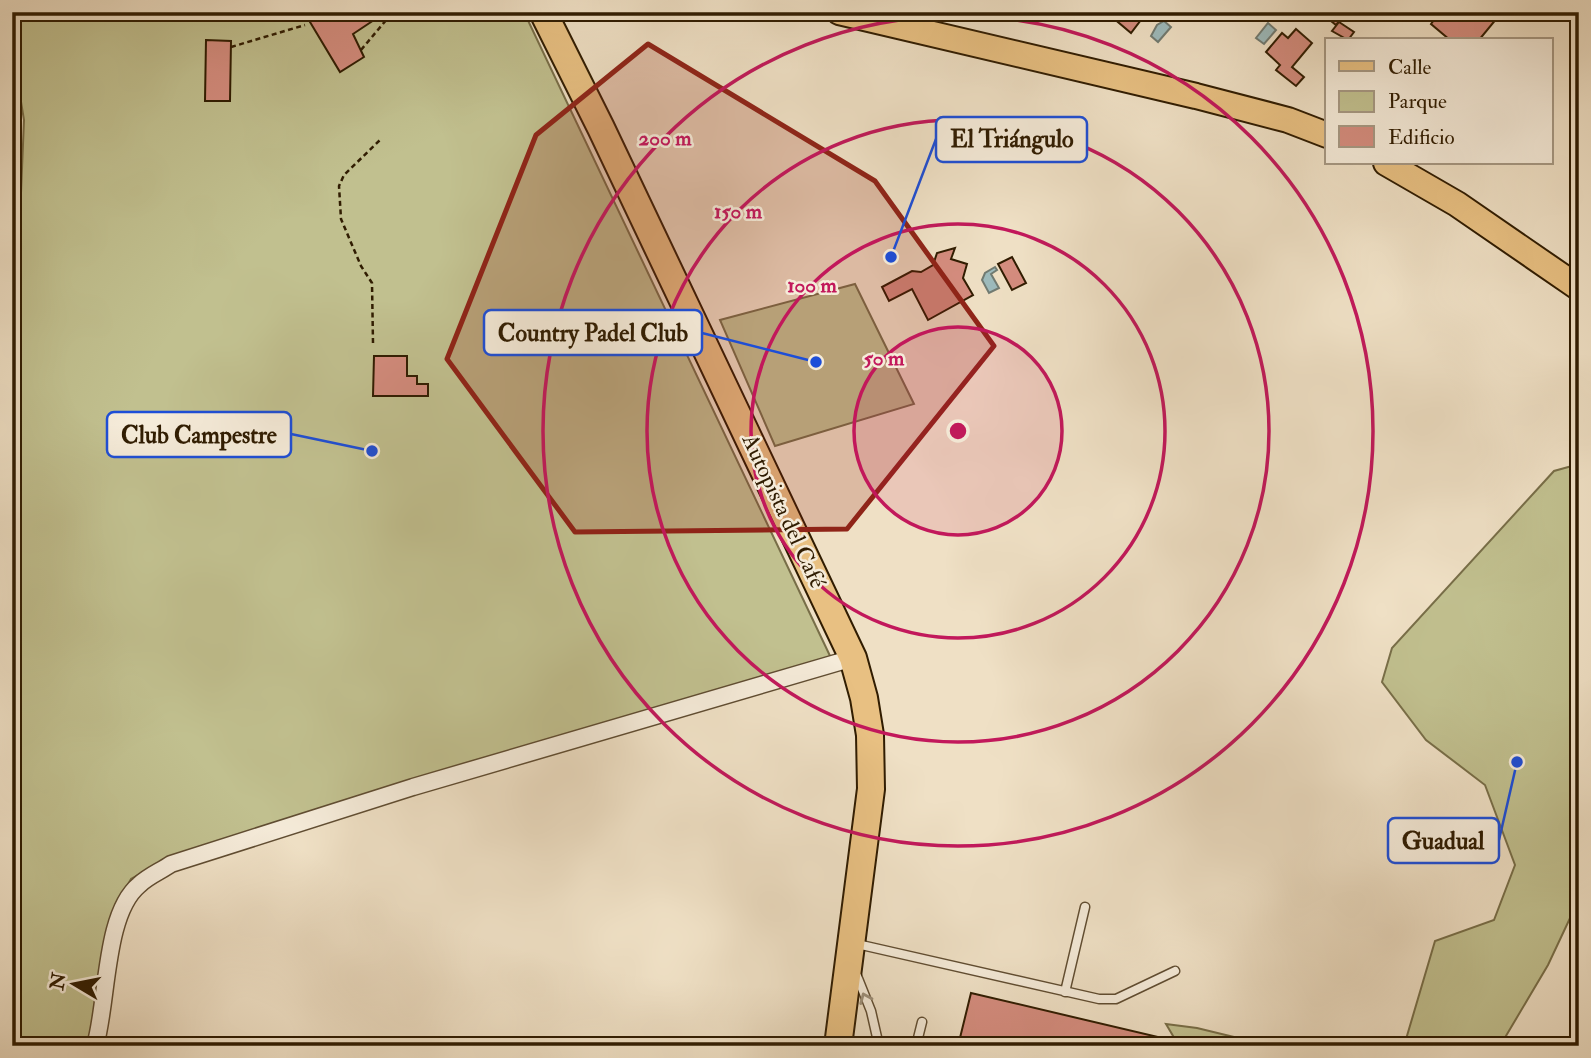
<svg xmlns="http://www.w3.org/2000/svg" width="1591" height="1058" font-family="'IM FELL Double Pica',serif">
<rect width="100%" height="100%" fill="#efe0c5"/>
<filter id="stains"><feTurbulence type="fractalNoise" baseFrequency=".00286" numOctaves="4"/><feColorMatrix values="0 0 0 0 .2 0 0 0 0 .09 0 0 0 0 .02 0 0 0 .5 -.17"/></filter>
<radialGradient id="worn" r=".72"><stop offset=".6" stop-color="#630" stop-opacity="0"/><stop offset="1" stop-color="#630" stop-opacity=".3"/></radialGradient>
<!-- green -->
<path fill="#c1c08f" stroke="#786e48" stroke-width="2" d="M12,12H524L831,658L170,857L131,879L111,916L88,1046H12V244L19,241L24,120L12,47Z
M855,284L914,404L775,446L720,320Z
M1579,464V899L1548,965L1500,1046H1404L1435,941L1494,920L1515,865L1485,785L1426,740L1382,682L1392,648L1554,471Z
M1166,1024L1197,1028L1271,1046H1179Z"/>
<!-- water -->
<path fill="#9dbbbd" stroke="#717b72" stroke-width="2" d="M1164,21L1171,27L1158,42L1151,36L1157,25Z
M1268,23L1276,30L1264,44L1256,38Z
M995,267L997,270L991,274L999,288L989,293L982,280L985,273Z"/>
<!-- building -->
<path fill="#d48c7e" stroke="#301c01" stroke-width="2" d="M304,12H386L353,34L364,57L340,72Z
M1106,12H1147L1131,33Z
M1320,12H1347L1336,25Z
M1440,12H1502L1479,40H1450L1431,24Z
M1339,22L1354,32L1348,40L1332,31Z
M1296,29L1312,43L1292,67L1304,77L1296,86L1276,70L1280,65L1266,52L1282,33L1288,38Z
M206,40L231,41L230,101H205Z
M955,248L951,259L967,264L963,278L973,295L928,320L912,289L889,301L882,287L912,271L921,272L933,265L937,253Z
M1012,257L1026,283L1012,290L998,264Z
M374,356H407V376H417V384H428V396H373Z
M971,993L1175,1041V1046H958Z"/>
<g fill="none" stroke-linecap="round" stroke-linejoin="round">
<defs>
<path id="service" d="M857,944L1099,999H1116L1175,971
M857,976L871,1011L879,1046
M1065,992L1085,907
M916,1046L922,1022"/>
<path id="minor" d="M95,1046C108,1002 104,914 139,885C148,876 161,871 171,864L413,787L853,658"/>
<path id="primary" d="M839,12L1196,96L1288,120L1327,135
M1386,163L1457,204L1579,288"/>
<path id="trunk" d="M543,12L601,128L853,658L864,698L870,735L871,789L838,1046"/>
</defs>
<!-- service casing -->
<use href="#service" stroke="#604d32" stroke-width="11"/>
<!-- minor casing -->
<use href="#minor" stroke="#604d32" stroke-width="19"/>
<!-- primary casing -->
<use href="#primary" stroke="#301c01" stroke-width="28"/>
<!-- trunk casing -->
<use href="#trunk" stroke="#301c01" stroke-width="30"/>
<!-- path -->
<path stroke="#301c01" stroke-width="2.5" stroke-dasharray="5 3.5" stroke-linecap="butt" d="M231,47L305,25
M361,50L387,19V12
M373,343L372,283L361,266L341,219L339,186L344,175L380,140"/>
<!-- service -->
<use href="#service" stroke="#f5ebd9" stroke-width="8"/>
<!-- minor -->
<use href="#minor" stroke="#f5ebd9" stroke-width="16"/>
<!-- primary -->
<use href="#primary" stroke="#e8c082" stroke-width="24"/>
<!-- trunk -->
<use href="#trunk" stroke="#e8c082" stroke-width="26"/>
</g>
<!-- one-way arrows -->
<defs><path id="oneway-chevron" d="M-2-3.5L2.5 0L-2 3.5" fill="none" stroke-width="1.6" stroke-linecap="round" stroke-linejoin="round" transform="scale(1.75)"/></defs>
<use stroke="#9c8e78" href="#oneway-chevron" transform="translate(865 998) rotate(-113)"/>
<!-- marked area -->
<path fill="#8f2418" fill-opacity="0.2" stroke="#8f2418" stroke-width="5" stroke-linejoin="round" d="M648,44L875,181L994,346L847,529L575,532L447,359L536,135Z"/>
<!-- distance rings -->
<circle cx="958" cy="431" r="104" fill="#c2185b" fill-opacity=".12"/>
<g fill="none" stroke="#c2185b" stroke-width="3.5">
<circle cx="958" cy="431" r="104"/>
<circle cx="958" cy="431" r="207"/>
<circle cx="958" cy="431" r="311"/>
<circle cx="958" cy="431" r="415"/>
</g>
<g text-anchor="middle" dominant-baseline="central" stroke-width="5" stroke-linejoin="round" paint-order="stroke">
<!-- street labels -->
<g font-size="23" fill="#301c01" stroke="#f5ebd9">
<text transform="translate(784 511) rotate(65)">Autopista del Café</text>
</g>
</g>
<circle cx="958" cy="431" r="10" fill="#c2185b" stroke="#f5ebd9" stroke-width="3.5"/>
<g font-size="21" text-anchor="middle" font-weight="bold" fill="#c2185b" stroke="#f5ebd9" stroke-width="5" stroke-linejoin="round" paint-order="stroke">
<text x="665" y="145">200 m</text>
<text x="738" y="218">150 m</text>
<text x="812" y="292">100 m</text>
<text x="884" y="365">50 m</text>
</g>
<!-- callouts -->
<path fill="none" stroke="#1d4ed8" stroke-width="2.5" d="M891 257L936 139M816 362L702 333M372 451L291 434M1517 762L1499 840"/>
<g fill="#1d4ed8" stroke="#f5ebd9" stroke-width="2.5">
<circle cx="891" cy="257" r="7"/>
<circle cx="816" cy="362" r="7"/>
<circle cx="372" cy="451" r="7"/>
<circle cx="1517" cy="762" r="7"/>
</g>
<g fill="#f5ebd9" stroke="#1d4ed8" stroke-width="2.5">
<rect x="936" y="117" width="151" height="45" rx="7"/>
<rect x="484" y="310" width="218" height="45" rx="7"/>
<rect x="107" y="412" width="184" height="45" rx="7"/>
<rect x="1388" y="818" width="111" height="45" rx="7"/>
</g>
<g font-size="24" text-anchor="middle" font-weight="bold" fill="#301c01">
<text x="1012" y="147">El Triángulo</text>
<text x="593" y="341">Country Padel Club</text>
<text x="199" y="443">Club Campestre</text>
<text x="1443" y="849">Guadual</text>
</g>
<!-- margin -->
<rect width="1591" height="1058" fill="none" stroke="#efe0c5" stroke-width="42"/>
<rect x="14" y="14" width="1563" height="1030" fill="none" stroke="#301c01" stroke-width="3.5"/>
<rect x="21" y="21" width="1549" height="1016" fill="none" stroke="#301c01" stroke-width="2"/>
<!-- legend -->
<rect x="1325" y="38" width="228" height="126" fill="#f5ebd9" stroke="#a69883" stroke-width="2"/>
<rect x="1339" y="61" width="35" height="10" fill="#e8c082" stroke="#a69883" stroke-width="2"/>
<text x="1388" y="74" font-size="21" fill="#301c01">Calle</text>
<rect x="1339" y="91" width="35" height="21" fill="#c1c08f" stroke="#a69883" stroke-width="2"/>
<text x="1388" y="108" font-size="21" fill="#301c01">Parque</text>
<rect x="1339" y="126" width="35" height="21" fill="#d48c7e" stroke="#a69883" stroke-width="2"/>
<text x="1388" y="144" font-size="21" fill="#301c01">Edificio</text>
<!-- north arrow -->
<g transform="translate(74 984) rotate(280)" stroke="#f5ebd9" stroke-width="5" paint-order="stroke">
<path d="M0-5L12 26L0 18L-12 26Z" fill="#301c01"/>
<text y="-10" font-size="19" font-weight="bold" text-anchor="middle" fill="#301c01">N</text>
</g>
<rect width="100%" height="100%" filter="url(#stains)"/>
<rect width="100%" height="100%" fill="url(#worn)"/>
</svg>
